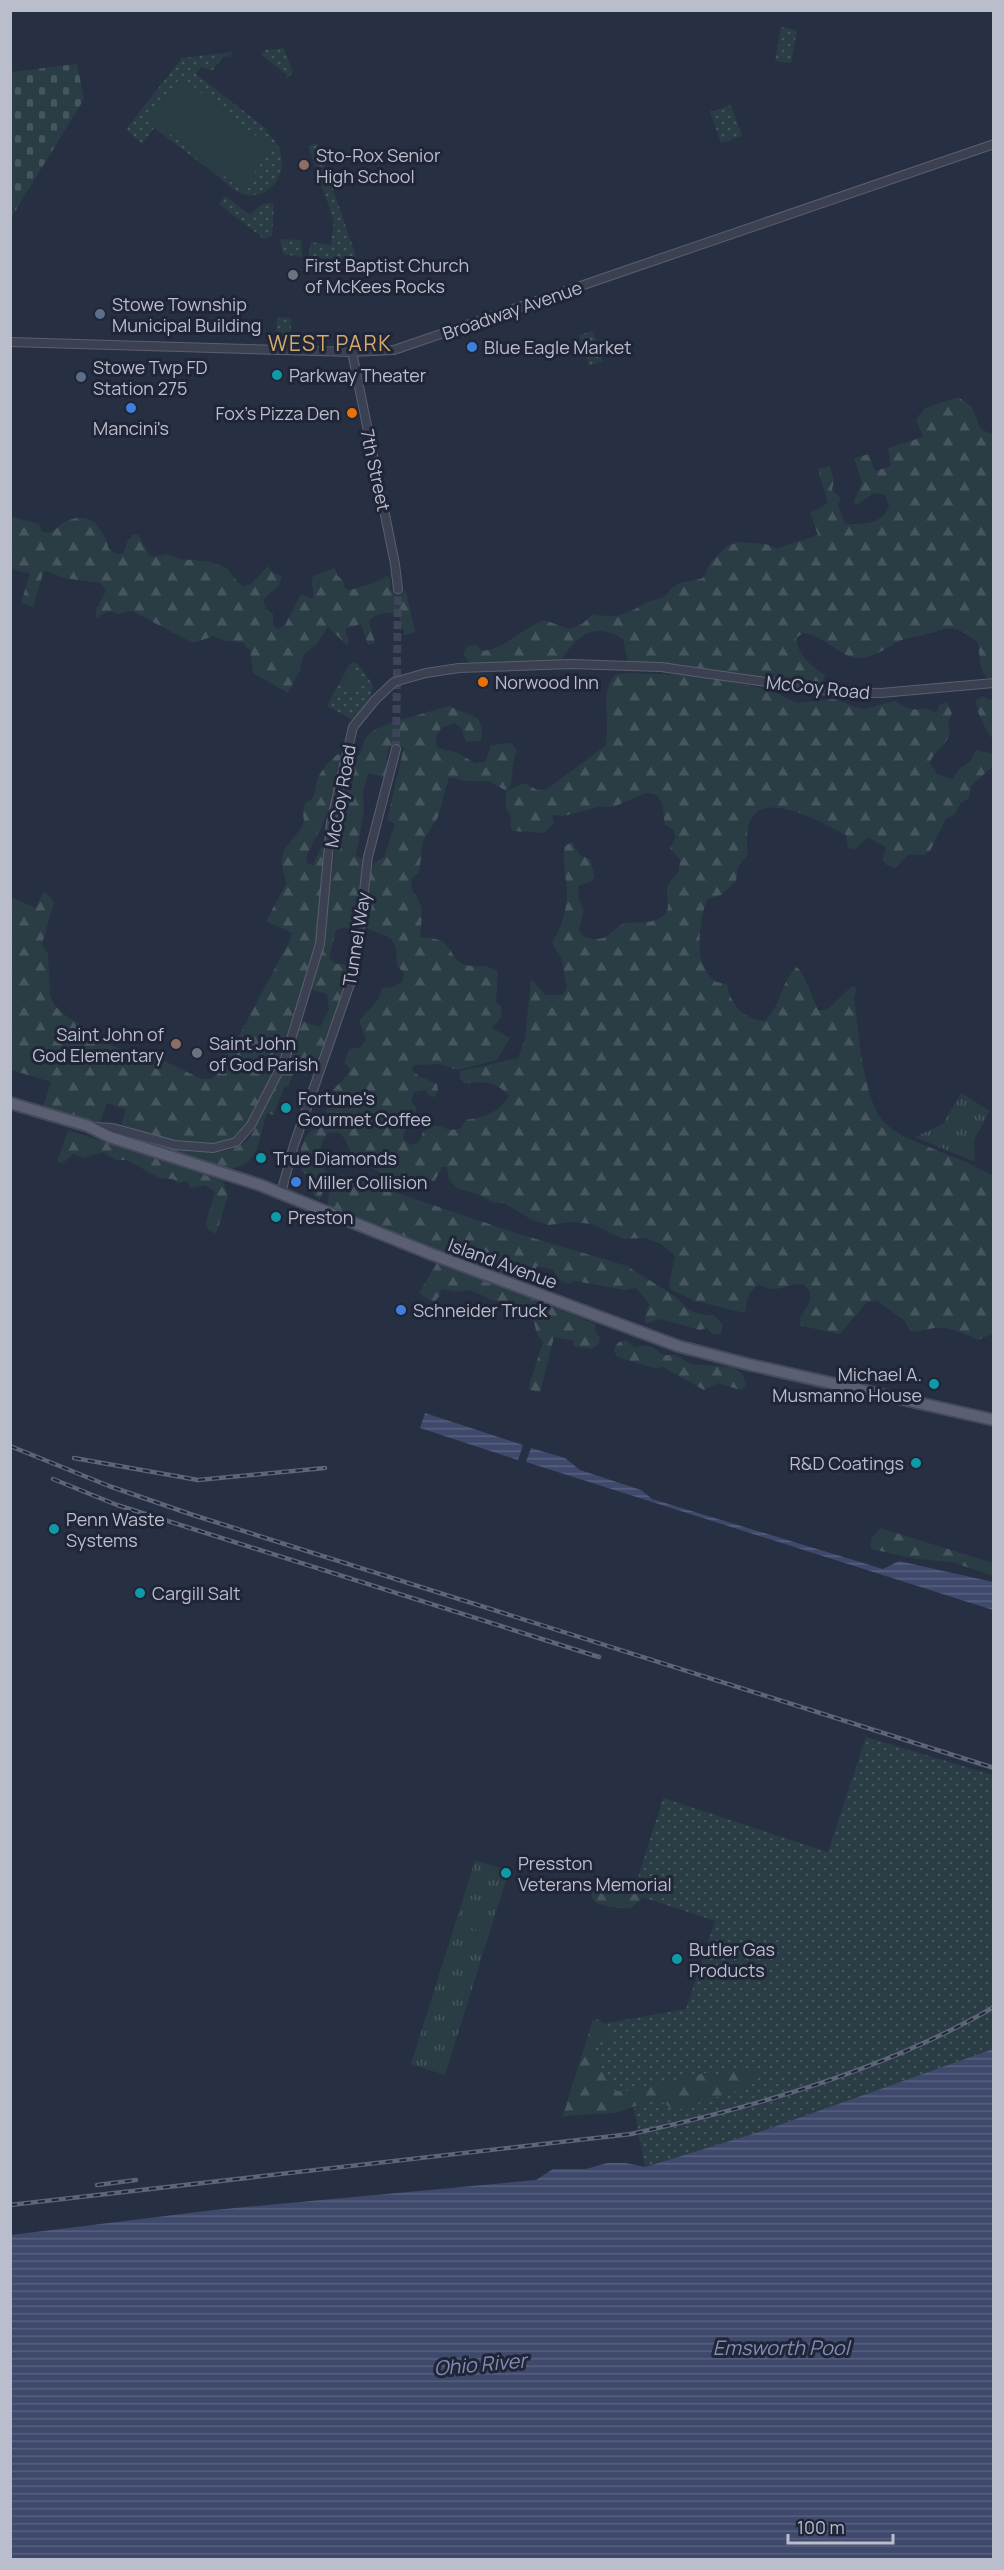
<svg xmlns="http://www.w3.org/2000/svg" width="1004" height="2570" font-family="Manrope,sans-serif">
<defs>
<pattern id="grass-dots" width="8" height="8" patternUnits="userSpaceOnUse" patternTransform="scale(1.5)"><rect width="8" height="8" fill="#2a3c44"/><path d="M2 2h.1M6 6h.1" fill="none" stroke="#47565e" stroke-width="1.8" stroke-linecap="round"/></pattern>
<pattern id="forest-firs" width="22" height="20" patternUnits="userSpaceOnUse" patternTransform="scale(1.5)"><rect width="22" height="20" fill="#2a3c44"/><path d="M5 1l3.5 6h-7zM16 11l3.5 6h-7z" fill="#47565e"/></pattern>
<pattern id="cemetery-stones" width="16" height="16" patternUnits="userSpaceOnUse" patternTransform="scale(1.5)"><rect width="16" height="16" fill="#2a3c44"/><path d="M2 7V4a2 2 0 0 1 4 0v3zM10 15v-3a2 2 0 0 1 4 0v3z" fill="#47565e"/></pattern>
<pattern id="park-tufts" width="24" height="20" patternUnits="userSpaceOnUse" patternTransform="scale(1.5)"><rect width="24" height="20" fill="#2a3c44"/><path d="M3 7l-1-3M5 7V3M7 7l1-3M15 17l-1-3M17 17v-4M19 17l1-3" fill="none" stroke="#47565e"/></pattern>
<pattern id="water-rules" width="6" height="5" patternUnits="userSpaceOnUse" patternTransform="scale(1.5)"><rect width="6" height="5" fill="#3e496b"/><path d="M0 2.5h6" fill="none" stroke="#58617f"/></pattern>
</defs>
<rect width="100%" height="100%" fill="#272f43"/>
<!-- grass -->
<path fill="url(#grass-dots)" d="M781,27L797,30L791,63L775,61Z
M284,48L293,72L286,80L287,75L261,55L265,50Z
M232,52L230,57L224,56L212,71L201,67L196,74L268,130L265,131C300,157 275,206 240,193C231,189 222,180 214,173C194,158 174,143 154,128L142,144L126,129L182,58Z
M731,105L742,136L721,143L710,112Z
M317,143L357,259L355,261L308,257L311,242L331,245L334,221L308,146Z
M225,196L250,215C256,209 265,199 274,204L272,236L264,239L219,204Z
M280,239L301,240L302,257L283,254Z
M277,317L291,318V340H276Z
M593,331L603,361L589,366L579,335Z
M353,663L358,664L373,685L370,700L353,720L327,706L349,665Z
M866,1737L993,1775V2049L759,2132L645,2167L633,2104L562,2117L592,2024L596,2025L686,2009L715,1921L633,1894L663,1798L828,1852Z"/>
<!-- forest -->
<path fill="url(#forest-firs)" d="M958,397L971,406L981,429L991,434L993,432V679H989L983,673L980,663L978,643C954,622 950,628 923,635C917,637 910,637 904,639C888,646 876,658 857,658C843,658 822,635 803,633L796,638C798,655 811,666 825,675L820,688L628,661L623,639C592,620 575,638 559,664L474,667L463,655L467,646L476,645L482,651C504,649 523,628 544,620L569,629L582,624L593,614C618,619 624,615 646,603C651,600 658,600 663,597C667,595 669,590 673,587C682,580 693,582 703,578L711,562L728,545L741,542L765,544L778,548L818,535L810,513L828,503L818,469L830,466L834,481L832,490L841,498L838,505L845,524C862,524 884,525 889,505L885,495L874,493L858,504L853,503L862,483L854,458L869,454L875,471L891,466L888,448L923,437L916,420L925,408Z
M10,516L39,524L42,532C54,535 55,528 63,523C90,508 103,527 109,549L116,554H123L128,540L133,535H139L149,555L154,557L166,554L180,559L212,562L228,569L237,582L243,586L251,584L268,566L272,572L282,576L279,585L263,600L266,609L273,614V625L278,629L285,625L301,594L312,599C316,590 308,584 314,575L335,568L337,575L343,581L345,588L350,590L371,584L387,576L390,579L391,590L406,591L415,632L405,635L399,616C388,610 377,613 369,621L375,643L368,645L361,624L345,629L349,642L347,645L328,627L316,645L303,655L300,670L288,693L253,673L250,650L242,642L225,641L214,636L193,643L132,611L119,614L109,611L96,618V609L106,591L100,583L64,578L46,571L43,573L33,607L21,603L30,574L11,569Z
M627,673L699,675L770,690L797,703L834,699L862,709L896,701C907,709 912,711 926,708L936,713L939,705L947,702L952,713L948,722C955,743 935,747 930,763L937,774L952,779L961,767L970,762L976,750L993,754V766L971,786L969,798L961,803L955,814L946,819L930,851L924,855H908L895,869L887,865L883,859L886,847L869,838L863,841L856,849L848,848L846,835C807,815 738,776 748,854L738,867L736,881L721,895L707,899C700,918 695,953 706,971C708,975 713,979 716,982L727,984C730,1004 743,1019 765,1021C781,1006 781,982 796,967C806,973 812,999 819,1011L829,1008L852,986L857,988L854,997C859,1033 861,1081 878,1114C884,1125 898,1134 910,1139C938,1152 967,1160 993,1176V1334L977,1340C962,1332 946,1325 929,1329C921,1330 918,1333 910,1331L904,1320L877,1301L867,1302L840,1334L801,1326L800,1318L810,1301V1291L803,1284C785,1283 780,1295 759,1285C747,1292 747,1300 745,1313L695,1301L671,1290L669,1285L675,1256L661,1244L645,1238L623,1239L592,1224L572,1222L549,1225L532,1220L504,1203H494L479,1195L457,1188L449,1180L447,1167H442L434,1182L419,1175L404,1183C386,1178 371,1167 353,1158L345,1139L338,1132L328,1133C316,1147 320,1161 328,1176L320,1200L313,1195L315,1184L310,1176L302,1172C297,1160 300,1142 310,1132C314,1128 321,1125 326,1121C327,1111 326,1100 332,1092C338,1082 345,1082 350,1069L344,1062L349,1049L361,1047L366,1039L359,1021L379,998L382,988L393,987L402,982L404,973L397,966C397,928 386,941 362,925L372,865L384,857L395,824L387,820L404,747H389L386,760L391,767L387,778L368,773L363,791L364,810L356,856L366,860L358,933L344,927L336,930L329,958L336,964L353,965L346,992L322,1061L312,1064L306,1076L294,1072L288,1087L285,1086L273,1115L267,1113C262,1126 260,1148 252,1157C233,1182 195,1160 172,1153L166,1147C198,1151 243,1163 257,1124L254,1121C273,1088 287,1056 299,1020L320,1027L329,1009L327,994L307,988C296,1027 264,1140 218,1146C189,1151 147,1137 120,1128L126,1110L107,1103L99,1125L88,1124L42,1110L51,1082L11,1070L10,896L35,908L44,891L54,902L42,944L48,954L50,996L55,1006L65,1015L103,1041L130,1054L159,1058L201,1079H211L219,1072L223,1056L234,1045L291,938L292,933L266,921L286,884L281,861L284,850L301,828L304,821L303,812L305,803C318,798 313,789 318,778C322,769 330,760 338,754L343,757C347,784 317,832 306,858L307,863L313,865L324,841L329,839L325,906L321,943L313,970L322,943L340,814L339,794L346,766L360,754L365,739L372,731L393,722L449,706L478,718L482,729L481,741L466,742L461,728L454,723L441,728L435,739L438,748L458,753L475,763L485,762L491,745L511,743L517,750C512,763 513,775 510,788L505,790L488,781H465L449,777L438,817L423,841L419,873L411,879L412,891C426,905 421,919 420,937C425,938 433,938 439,940C452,944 451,961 466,965C480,968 486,963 498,972L496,1002L501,1006L502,1016L492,1028L510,1038L497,1060L458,1070L439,1064L414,1065L412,1070L419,1076L437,1084L438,1091L435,1097L429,1096L426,1090L414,1092L411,1101L417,1109C413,1119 405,1128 403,1138L410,1145L419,1142L423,1132L436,1125L450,1130L460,1129L466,1120C484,1117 499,1113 509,1096C498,1082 481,1080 465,1084L460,1078V1071L518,1058L525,1039L531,979L546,995H563L567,987C564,978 564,970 562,961C560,954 554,949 552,942C562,928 568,905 567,888C565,872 562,862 565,846L572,842L580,855L590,859L595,878L588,883L578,886L579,901L584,910L579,930L584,937C591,939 597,940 603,938C611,935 616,927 623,924C636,920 654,926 665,914C671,907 666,895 667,886L679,871L680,860L670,848L675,838L674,830L665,825L662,803L656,795L646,793L613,807H598L564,816L552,815L554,823L544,833L513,831L510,826L511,816L506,808V791L524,783L537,790L547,789L605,746C612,724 598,694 615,675Z
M983,696L988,700L993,699V740C986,729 976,714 976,700Z
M68,1130L223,1181L228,1196L216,1234L208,1229L206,1222L215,1192L205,1185L191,1188L186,1181L179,1183L173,1179L159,1178L127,1160H116L102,1152L84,1158L73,1154L62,1164L58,1160Z
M344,1175L516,1233L627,1266L676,1297L685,1307L699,1314L715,1316L723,1325L721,1334H712L707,1328L700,1330L659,1319L646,1324L645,1317L649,1304L636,1288L625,1290L575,1281L568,1284L558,1279L553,1270L537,1266L531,1277L510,1270L502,1278L328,1211C328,1196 328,1183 344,1175Z
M437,1263L596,1324L595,1330L600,1338L598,1345L591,1349L573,1346L574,1341L554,1337L540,1393L528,1389L543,1342L537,1335L534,1322L522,1315L512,1305L492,1300L470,1290L457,1292L441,1289L440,1295L434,1303L419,1293Z
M626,1340L634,1348L642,1345L652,1347L663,1355H675L691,1364L733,1367L743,1375L746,1386L740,1390L718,1383L704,1390L663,1367L654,1368L617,1357L614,1351C615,1344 619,1341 626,1340Z
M880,1528L993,1563V1576L952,1562L917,1559L871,1549V1539Z
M602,1883C616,1886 624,1896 638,1889L643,1893V1898C639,1900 636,1905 631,1908C627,1910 601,1906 597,1903C593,1901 593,1900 591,1896L594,1886Z
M597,2019L604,2023L611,2036L607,2044L598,2045L593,2052L600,2059L602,2071L613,2080L614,2091H626L710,2072L719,2076L743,2067L757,2071L758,2079L748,2087L674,2111L665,2103L651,2100L616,2113L563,2116L593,2020Z"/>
<!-- cemetery -->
<path fill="url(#cemetery-stones)" d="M77,64L84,99L11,218V72Z"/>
<!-- park -->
<path fill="url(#park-tufts)" d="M961,1093L990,1111L974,1140L975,1162L915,1137L943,1124Z
M475,1860L509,1871L445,2075L411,2064Z"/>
<!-- pitch -->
<path fill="#2a3c44" d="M181,77L273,149L241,189L149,118Z
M353,672L363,685L352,694L342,681Z
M472,1899L488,1904L480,1931L463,1925Z"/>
<!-- water -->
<path fill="url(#water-rules)" d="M425,1413L523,1445L518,1460L420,1428Z
M531,1448L565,1458L580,1470L641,1490L652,1499L883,1569L899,1561L993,1582V1610L526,1462Z
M993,2049V2559H11V2235L214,2210L536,2180L553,2169H586L607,2163H626L645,2167L759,2132Z"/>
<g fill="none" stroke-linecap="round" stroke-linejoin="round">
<!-- minor-tunnel -->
<path stroke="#3d4458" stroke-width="8" stroke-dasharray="8 4" stroke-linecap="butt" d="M396,749L398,589"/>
<defs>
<path id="minor" d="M10,342L352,352L394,350L994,144
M352,352L395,564L398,589
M94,1127L113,1128L175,1145L213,1148L236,1142L251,1125L285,1059L320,944L331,823L353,727L375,700L394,682L426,673L459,668L571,664L661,667L836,692L881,693L994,683
M281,1193L294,1145L352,978L358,942L368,857L396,749"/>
<path id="major" d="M10,1103L88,1126L110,1137L260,1185L431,1254L678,1346L751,1365L994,1420"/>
</defs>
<!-- minor casing -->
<use href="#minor" stroke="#5a5f70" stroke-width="10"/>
<!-- major casing -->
<use href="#major" stroke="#454a5c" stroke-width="14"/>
<!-- minor -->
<use href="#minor" stroke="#3c4152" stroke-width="8"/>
<!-- major -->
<use href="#major" stroke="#5a6072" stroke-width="10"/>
<defs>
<path id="rail" d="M10,1446L109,1486L193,1515L994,1768
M74,1458L198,1480L325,1468
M53,1479L117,1505L599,1657
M97,2185L136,2180
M10,2205L631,2134C752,2108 886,2070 994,2007"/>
</defs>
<!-- rail casing -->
<use href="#rail" stroke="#5e6579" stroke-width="4.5"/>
<!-- rail -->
<use href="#rail" stroke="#202638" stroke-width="2" stroke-dasharray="7" stroke-linecap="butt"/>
</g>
<!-- markers -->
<g fill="#8d6e63" stroke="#202638" stroke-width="2">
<circle cx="304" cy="165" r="6"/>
<circle cx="176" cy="1044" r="6"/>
</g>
<g fill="#6b7280" stroke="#202638" stroke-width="2">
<circle cx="293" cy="275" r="6"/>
<circle cx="197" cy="1053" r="6"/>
</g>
<g fill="#5c6f8a" stroke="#202638" stroke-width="2">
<circle cx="100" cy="314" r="6"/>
<circle cx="81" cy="377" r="6"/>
</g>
<g fill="#3f7fe0" stroke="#202638" stroke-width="2">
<circle cx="472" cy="347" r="6"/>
<circle cx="131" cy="408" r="6"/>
<circle cx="296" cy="1182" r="6"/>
<circle cx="401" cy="1310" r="6"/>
</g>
<g fill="#0f9aa8" stroke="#202638" stroke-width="2">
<circle cx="277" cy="375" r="6"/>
<circle cx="286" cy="1108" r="6"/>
<circle cx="261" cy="1158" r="6"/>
<circle cx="276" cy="1217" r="6"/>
<circle cx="934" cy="1384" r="6"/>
<circle cx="916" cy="1463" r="6"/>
<circle cx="54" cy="1529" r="6"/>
<circle cx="140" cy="1593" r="6"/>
<circle cx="506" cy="1873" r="6"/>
<circle cx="677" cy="1959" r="6"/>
</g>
<g fill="#e8710a" stroke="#202638" stroke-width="2">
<circle cx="352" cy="413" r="6"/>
<circle cx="483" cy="682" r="6"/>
</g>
<g text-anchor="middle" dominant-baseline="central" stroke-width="6" stroke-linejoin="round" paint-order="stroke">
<!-- poi labels -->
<g font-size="18" fill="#b9bdcc" stroke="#202638" text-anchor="start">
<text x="316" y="155">Sto-Rox Senior<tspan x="316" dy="21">High School</tspan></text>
<text x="305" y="265">First Baptist Church<tspan x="305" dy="21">of McKees Rocks</tspan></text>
<text x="112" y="304">Stowe Township<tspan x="112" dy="21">Municipal Building</tspan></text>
<text x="484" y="347">Blue Eagle Market</text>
<text x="93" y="367">Stowe Twp FD<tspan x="93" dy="21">Station 275</tspan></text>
<text x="289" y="375">Parkway Theater</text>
<text x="340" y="413" text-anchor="end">Fox's Pizza Den</text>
<text x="131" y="428" text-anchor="middle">Mancini's</text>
<text x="495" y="682">Norwood Inn</text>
<text x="164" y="1034" text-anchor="end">Saint John of<tspan x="164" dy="21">God Elementary</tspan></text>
<text x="209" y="1043">Saint John<tspan x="209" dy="21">of God Parish</tspan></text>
<text x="298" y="1098">Fortune's<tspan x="298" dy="21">Gourmet Coffee</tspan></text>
<text x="273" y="1158">True Diamonds</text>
<text x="308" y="1182">Miller Collision</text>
<text x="288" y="1217">Preston</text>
<text x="413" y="1310">Schneider Truck</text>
<text x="922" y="1374" text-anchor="end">Michael A.<tspan x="922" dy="21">Musmanno House</tspan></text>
<text x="904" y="1463" text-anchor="end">R&amp;D Coatings</text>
<text x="66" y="1519">Penn Waste<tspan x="66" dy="21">Systems</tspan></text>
<text x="152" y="1593">Cargill Salt</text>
<text x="518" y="1863">Presston<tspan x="518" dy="21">Veterans Memorial</tspan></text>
<text x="689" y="1949">Butler Gas<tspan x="689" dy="21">Products</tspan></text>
</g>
<!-- street labels -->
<g font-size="18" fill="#b9bdcc" stroke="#202638">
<text transform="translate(512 310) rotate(-19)">Broadway Avenue</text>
<text transform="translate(376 470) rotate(78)">7th Street</text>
<text transform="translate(818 687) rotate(6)">McCoy Road</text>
<text transform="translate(340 796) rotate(-80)">McCoy Road</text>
<text transform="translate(356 939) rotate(-81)">Tunnel Way</text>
<text transform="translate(503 1263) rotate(20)">Island Avenue</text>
</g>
<!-- water labels -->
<g font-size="20" font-style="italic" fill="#818eb2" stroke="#202638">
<text x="781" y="2347">Emsworth Pool</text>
<text transform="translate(480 2364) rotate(-5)">Ohio River</text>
</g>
<!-- quarter labels -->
<g font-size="21" letter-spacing="1.5" fill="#d5ab6b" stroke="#202638">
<text x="330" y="343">WEST PARK</text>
</g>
</g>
<!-- border -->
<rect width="1004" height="2570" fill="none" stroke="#b9bdcc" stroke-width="24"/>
<!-- scale -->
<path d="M788 2534v9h105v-9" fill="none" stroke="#b9bdcc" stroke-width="3"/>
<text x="797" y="2534" font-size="18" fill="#b9bdcc" stroke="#202638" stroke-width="4.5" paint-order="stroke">100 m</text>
</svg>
